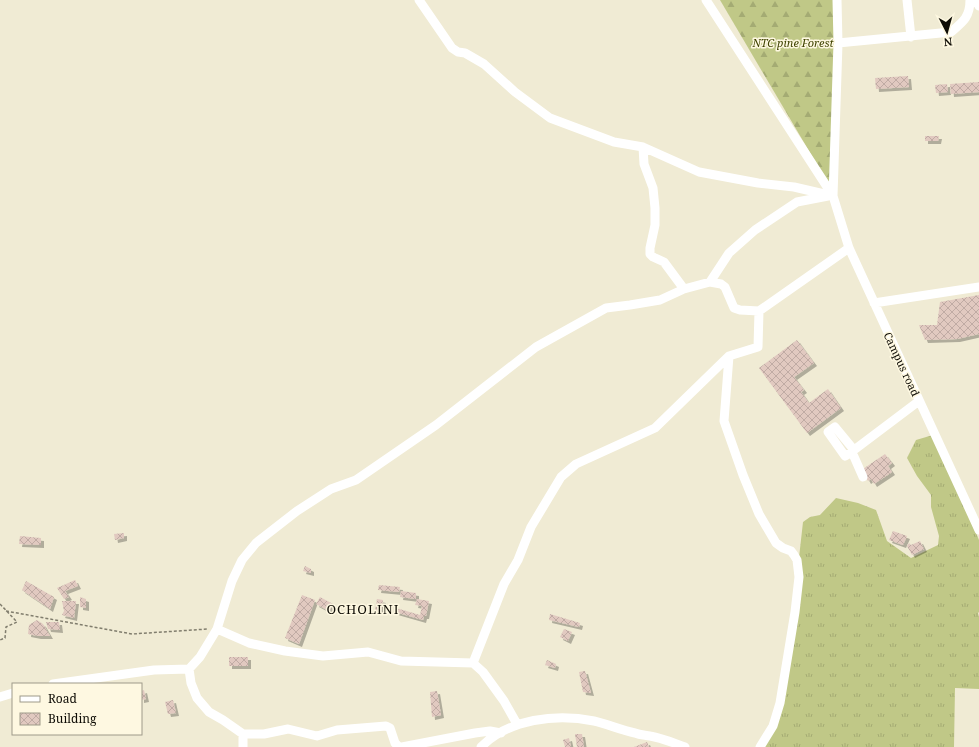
<svg xmlns="http://www.w3.org/2000/svg" width="979" height="747" font-family="'Noto Serif',serif">
<defs>
<pattern id="grass-tufts" width="24" height="20" patternUnits="userSpaceOnUse"><rect width="24" height="20" fill="#c0c887"/><path d="M3 7l-1-3M5 7V3M7 7l1-3M15 17l-1-3M17 17v-4M19 17l1-3" fill="none" stroke="#a4ab73"/></pattern>
<pattern id="forest-firs" width="22" height="20" patternUnits="userSpaceOnUse"><rect width="22" height="20" fill="#c0c887"/><path d="M5 1l3.5 6h-7zM16 11l3.5 6h-7z" fill="#a4ab73"/></pattern>
<pattern id="building-cross-hatch" width="8" height="8" patternUnits="userSpaceOnUse"><rect width="8" height="8" fill="#e1c9c0"/><path d="M0 0l8 8M0 8l8-8" fill="none" stroke="#c0aba4"/></pattern>
<filter id="shadow"><feDropShadow dx="3" dy="3" stdDeviation="0" flood-color="#0004"/></filter>
</defs>
<rect width="100%" height="100%" fill="#f0ebd4"/>
<!-- grass -->
<path fill="url(#grass-tufts)" d="M933,435L979,540V612L978,613L979,617V689L955,688L954,747H762L783,700L803,522L810,517L820,515L836,498L858,503L876,510L887,541L911,558L938,545L939,536L931,507V495L917,476L907,458L916,440Z"/>
<!-- forest -->
<path fill="url(#forest-firs)" d="M720,0H835L832,190Z"/>
<!-- building -->
<path fill="url(#building-cross-hatch)" filter="url(#shadow)" d="M908,76L909,87L876,89L875,78Z
M979,82V92L951,94L950,84Z
M947,84L948,92L936,93L935,85Z
M925,136H939L938,141H925Z
M979,295V334L957,339L925,340L919,325H937L940,302Z
M797,340L814,363L794,377L804,390L801,392L809,403L828,389L841,408L807,433L759,368Z
M885,454L892,463L888,466L892,472L874,484L871,479L868,481L864,474L863,469Z
M893,531L907,536L903,545L889,540Z
M124,533V538L115,540L114,534Z
M20,536L41,538V545L19,544Z
M920,541L924,549L912,555L907,546L909,543L911,545Z
M305,566L311,569V573L303,571Z
M75,580L78,586L65,591L69,597L64,599L57,588Z
M26,581L54,597L50,609L22,590Z
M379,585L400,587L399,592L378,590Z
M401,591L416,593V599L400,597Z
M302,595L315,600L299,644L285,638Z
M80,597L86,599V608L80,607Z
M320,597L333,604L329,611L316,604Z
M377,599L383,600L381,612L375,611Z
M417,599L429,601L426,616H424L423,620L395,612L396,608L420,615L422,606L415,605Z
M62,601H76L74,618L62,615L64,611Z
M550,614L580,623L579,627L549,620Z
M37,620L43,624L50,636H38L28,634L29,625Z
M46,622H59L60,630L48,629Z
M564,629L572,632L568,641L560,637Z
M229,657H248V666H229Z
M547,660L556,664L555,668L545,665Z
M585,671L591,693L583,692L579,672Z
M144,690L146,699L141,700V691Z
M437,691L441,715L432,717L430,692Z
M173,700L176,713L168,714L165,702Z
M575,734H582L584,747H577Z
M569,738L571,747H565L563,740Z
M647,742L649,747H634Z"/>
<g fill="none" stroke-linecap="round" stroke-linejoin="round">
<!-- path -->
<path stroke="#807d6d" stroke-width="1.5" stroke-dasharray="3 2" stroke-linecap="butt" d="M0,604L17,622L6,627L5,638L0,640
M6,611L132,634L208,629"/>
<!-- minor -->
<path stroke="#fff" stroke-width="9" d="M419,0L452,48L458,52L465,53L484,64L515,92L550,118L614,142L643,147L699,172L758,183L794,187L833,196
M706,0L833,196L849,248L979,530
M837,0L838,43
M907,0L911,37
M976,0L979,6
M643,147L644,164L653,188L655,208V225L650,248V254L653,257L664,262L684,289
M833,196L838,43L951,32C963,22 970,17 970,0
M710,282L729,253L755,230L797,202L828,196
M874,303L979,287
M729,356L724,421L743,475L759,514L776,543L783,548L791,551L794,555L797,560L799,577L795,612L780,703L773,726L760,747
M863,477L852,452L845,456L828,432L835,427L854,450L919,401
M217,629L232,581L242,560L256,543L297,511L331,489L356,480L436,425L536,347L606,308L630,305L660,300L684,289L710,282L721,284L725,287L734,308L740,310L759,311
M473,663L504,584L518,560L531,527L561,477L576,464L655,428L729,356L758,347L759,311L849,248
M189,669L191,683L197,698L209,712L223,720L243,734H264L288,729L317,736L337,730L386,726L390,728L395,743L398,746L402,747L475,733L490,731L501,733
M53,684L154,670L189,669L200,657L217,629L249,643L285,651L323,656L368,652L401,661L473,663L483,672L504,701L517,724
M0,697L13,693
M243,734V747
M481,747C509,719 556,713 594,721C607,724 621,730 635,733C640,735 645,735 650,736C662,738 674,743 685,747"/>
</g>
<g text-anchor="middle" dominant-baseline="central" stroke-width="3" stroke-linejoin="round" paint-order="stroke">
<!-- park labels -->
<g font-size="11" font-style="italic" fill="#3f4300" stroke="#fef8e1">
<text x="793" y="42">NTC pine Forest</text>
</g>
<!-- street labels -->
<g font-size="11" fill="#0e0c05" stroke="#fef8e1">
<text transform="translate(902 364) rotate(65)">Campus road</text>
</g>
<!-- quarter labels -->
<g font-size="13" letter-spacing="1" fill="#0e0c05" stroke="#fef8e1">
<text x="363" y="609">OCHOLINI</text>
</g>
</g>
<!-- legend -->
<rect x="12" y="683" width="130" height="52" fill="#fef8e1" stroke="#9e9a89"/>
<rect x="20" y="696" width="20" height="6" fill="#ffffff" stroke="#9e9a89"/>
<text x="48" y="703" font-size="12" fill="#0e0c05">Road</text>
<rect x="20" y="713" width="20" height="12" fill="url(#building-cross-hatch)" stroke="#9e9a89"/>
<text x="48" y="723" font-size="12" fill="#0e0c05">Building</text>
<!-- north arrow -->
<g transform="translate(947 32) rotate(174)" stroke="#fef8e1" stroke-width="3" paint-order="stroke">
<path d="M0-3L7 15L0 10L-7 15Z" fill="#0e0c05"/>
<text y="-6" font-size="11" font-weight="bold" text-anchor="middle" fill="#0e0c05">N</text>
</g>
</svg>
